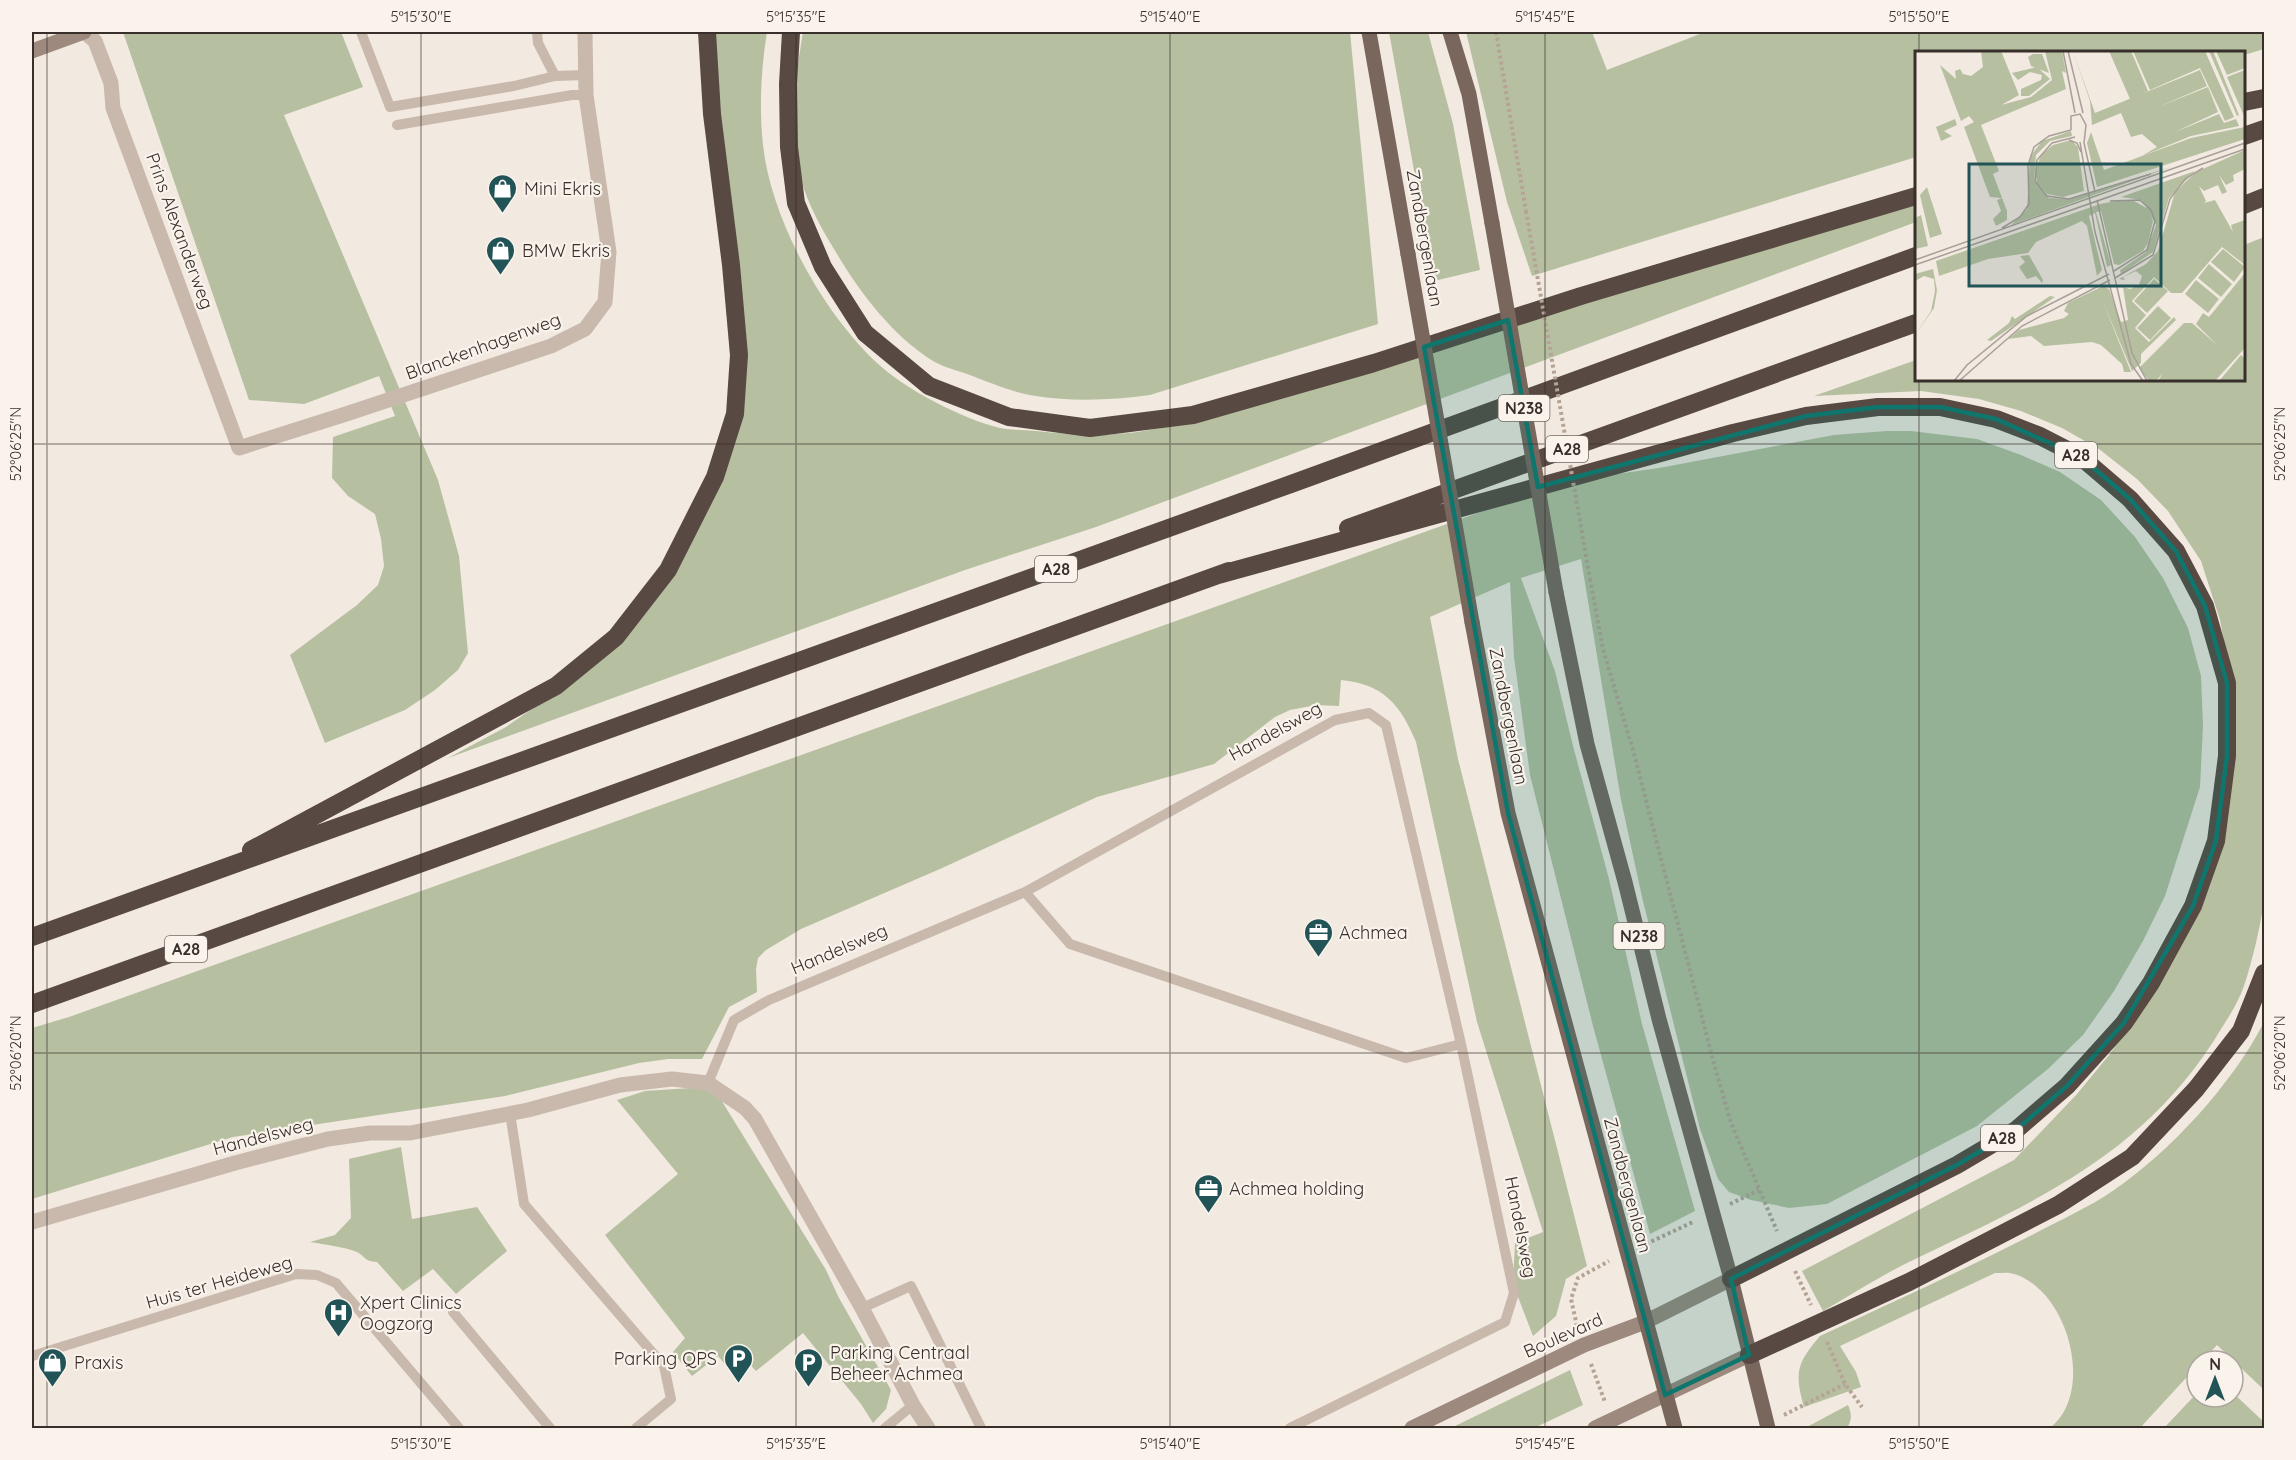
<svg xmlns="http://www.w3.org/2000/svg" width="2296" height="1460" font-family="Quicksand,sans-serif">
<rect width="100%" height="100%" fill="#f2e9e0"/>
<!-- green -->
<path fill="#b6c0a0" d="M123,32H341L363,87L284,115L438,480L459,556L468,653L458,670L435,690L405,710L325,743L290,655L357,605L378,585L384,566L381,539L375,514L348,496L332,478L333,437L395,416L379,376L304,404L249,400Z
M703,32H767C761,69 759,107 763,145C771,219 822,311 876,362C904,389 963,419 1000,428C1011,430 1024,430 1036,431C1073,435 1113,437 1149,430C1163,428 1176,424 1189,421L1916,192V222L1096,527L965,570L448,758L506,727L545,700L608,651L716,484L732,376Z
M803,32H1350L1378,324L1150,395C1113,400 1073,402 1036,396C1013,393 989,382 967,374C956,370 943,367 933,361C894,337 860,293 837,254C822,230 807,203 800,176C789,127 795,80 803,32Z
M1389,32H1428L1453,124L1480,270L1434,281Z
M1466,32H1592L1607,70L1705,32H2264V49L2244,55V52H1916V157L1532,276L1507,202Z
M2264,237V903C2259,931 2253,959 2244,986C2237,1006 2224,1024 2213,1042C2134,1163 2025,1205 1901,1266C1874,1280 1849,1296 1823,1311L1802,1271L2014,1160L2077,1094L2109,1055L2142,1009L2215,850L2230,674L2220,620L2201,561L2168,511L2137,479L2099,449L2062,428L2021,411L1979,399L1921,391L1814,396L1916,360V380H2244V245Z
M1887,431H1911L1977,439L2021,455L2060,472L2101,500L2135,537L2163,578L2188,628L2201,676L2203,726L2200,787L2165,896L2143,941L2114,991L2083,1035L2048,1069L1977,1126L1827,1204L1789,1208L1751,1200L1729,1192L1718,1179L1700,1129L1642,897L1621,800L1581,559L1521,578L1555,671L1573,746L1609,879L1642,1024L1695,1211L1650,1234L1593,1026L1530,775L1514,657L1510,582L1430,617L1458,759L1587,1266L1566,1279L1556,1316L1533,1336L1513,1284L1515,1243L1543,1232L1477,1022L1416,742C1400,704 1383,684 1341,680L1339,706L1316,705L1290,710L1275,717L1214,764L1097,797L940,869L801,929L766,950L758,958L756,969L757,992L729,1007L702,1059H668L639,1063L505,1096L233,1137L32,1199V1028L69,1017L1567,481L1659,468L1834,435Z
M2264,1022V1390L2217,1345L2202,1361H2197V1366L2140,1428H2050C2096,1392 2068,1290 2014,1274C2008,1272 2001,1273 1995,1273L1840,1346L1856,1372L1861,1387L1804,1407C1794,1372 1797,1363 1820,1336C1891,1303 1961,1271 2030,1236C2058,1221 2088,1208 2114,1190C2170,1152 2233,1083 2264,1022Z
M706,1087L715,1090L826,1270L839,1298L891,1390L886,1409L873,1423L861,1404L803,1333L756,1371L744,1358L730,1370L718,1356L692,1376L673,1352L685,1338L605,1235L678,1174L617,1100L645,1091Z
M401,1147L412,1219L477,1207L507,1251L456,1294L433,1269L403,1291L377,1262C364,1261 367,1258 357,1252C345,1247 322,1244 310,1242L335,1235L351,1218L349,1159Z
M1570,1370L1583,1405L1534,1428H1451Z
M2197,1393V1397H2233V1393L2264,1422V1428H2164Z
M1848,1405C1852,1414 1852,1420 1847,1428H1805Z"/>
<g fill="none" stroke-linecap="round" stroke-linejoin="round">
<!-- path -->
<path stroke="#b5a396" stroke-width="4" stroke-dasharray="3 3" stroke-linecap="butt" d="M1496,32L1526,211
M1590,579L1603,649L1633,750L1713,1060L1731,1123L1777,1231
M1730,1204L1759,1190
M1646,1244L1693,1222
M1795,1271L1811,1305
M1577,1326L1571,1299L1578,1278L1609,1261
M1827,1342L1845,1384L1862,1407
M1591,1364L1605,1402
M1784,1415L1845,1384"/>
<!-- lane -->
<path stroke="#c9b9ac" stroke-width="10" d="M361,32L390,107L514,86L555,76
M537,32L538,43L555,76L586,75
M397,125L572,95H586
M1025,892L1070,944L1406,1058L1461,1044
M708,1083L734,1020L769,1000L1025,892L1335,720L1369,713L1386,725L1461,1044L1514,1293L1505,1322L1290,1428
M510,1113L524,1204L664,1366L671,1399L636,1428
M862,1308L911,1286L981,1428
M453,1312L550,1428
M32,1356L296,1274L317,1275L336,1283L459,1428
M885,1428L913,1405"/>
<!-- street -->
<path stroke="#c9b9ac" stroke-width="15" d="M84,32L95,41L111,83L113,108L239,448L346,414L551,346L585,329L605,302L609,252L586,95L585,32
M32,1222L235,1163L328,1139L370,1133H410L441,1127L528,1110L620,1085L672,1079L708,1083L745,1108L755,1119L862,1308L913,1405L928,1428"/>
<!-- secondary -->
<path stroke="#9d897e" stroke-width="15" d="M32,51L84,32
M1412,1428L1584,1345L1645,1322L1731,1279
M1595,1428L1749,1355"/>
<!-- primary -->
<path stroke="#79665d" stroke-width="15" d="M1369,32L1408,254
M1450,32L1469,94L1492,223
M1556,592L1587,744L1625,882L1659,1019L1731,1279L1768,1428
M1472,622L1508,813L1675,1428"/>
<!-- highway -->
<path stroke="#584942" stroke-width="18" d="M791,32L788,84L789,147L796,203L823,267L865,333L929,386L1009,417L1090,428L1193,415L1374,363L1581,296L1916,196
M2244,102L2264,98
M2244,136L2264,129
M2244,205L2264,197
M1348,528L1916,323
M1218,575L1733,433L1806,416L1878,407H1940L1996,419L2040,436L2081,457L2130,499L2176,551L2205,606L2227,683V756L2216,841L2193,906L2151,983L2124,1023L2067,1086L2016,1130L1957,1165L1731,1279
M251,850L556,686L616,637L668,570L715,477L735,414L739,355L731,265L712,114L707,32
M32,937L1291,484L1916,256
M32,1004L1229,571
M1749,1355L1909,1282L2058,1205L2132,1157L2196,1089L2241,1031L2264,973"/>
<!-- path-bridge -->
<path stroke="#b5a396" stroke-width="4" stroke-dasharray="3 3" stroke-linecap="butt" d="M1526,211L1590,579"/>
<!-- primary-bridge -->
<path stroke="#79665d" stroke-width="15" d="M1492,223L1556,592
M1408,254L1472,622"/>
</g>
<!-- marked area -->
<path fill="#0f766e" fill-opacity="0.2" stroke="#0f766e" stroke-width="4.5" stroke-linejoin="round" d="M1508,320L1538,487L1806,416L1878,407H1940L1996,419L2081,457L2130,499L2176,551L2205,606L2227,683V756L2216,841L2193,906L2124,1023L2067,1086L2016,1130L1957,1165L1731,1279L1749,1355L1665,1395L1508,813L1424,347Z"/>
<!-- ticks -->
<path fill="none" stroke="#382f2b" stroke-width="1.5" stroke-opacity="0.45" d="M47,32V1428M421,32V1428M796,32V1428M1170,32V1428M1545,32V1428M1919,32V52M1919,380V1428M32,444H2264M32,1053H2264"/>
<!-- icons -->
<defs>
<symbol id="shop-pin" viewBox="-11 -11 22 30"><path d="M0 17L-7.5 6A9.5 9.5 0 1 1 7.5 6Z" fill="#225457" stroke="#f9f3ec"/><path d="M-5-2.5h2.3a2.7 3.5 0 0 1 5.4 0H5L5.5 6h-11ZM-1.5-2.5h3a1.5 2.3 0 0 0-3 0Z" fill="#fff"/></symbol>
<symbol id="office-pin" viewBox="-11 -11 22 30"><path d="M0 17L-7.5 6A9.5 9.5 0 1 1 7.5 6Z" fill="#225457" stroke="#f9f3ec"/><path d="M-6-3h4V-5.5h4V-3h4V5H-6ZM-1-4.5V-3h2v-1.5ZM-6 0V1H6V0Z" fill="#fff"/></symbol>
<symbol id="hospital-pin" viewBox="-11 -11 22 30"><path d="M0 17L-7.5 6A9.5 9.5 0 1 1 7.5 6Z" fill="#225457" stroke="#f9f3ec"/><path d="M-5-5h3v3.5h4V-5h3V5h-3V1.5h-4V5h-3Z" fill="#fff"/></symbol>
<symbol id="parking-pin" viewBox="-11 -11 22 30"><path d="M0 17L-7.5 6A9.5 9.5 0 1 1 7.5 6Z" fill="#225457" stroke="#f9f3ec"/><path d="M-3.5-5.5H1a3.5 3.5 0 0 1 0 7H-1V5.5H-3.5ZM-1-3.4V-.6H.8a1.4 1.4 0 0 0 0-2.8Z" fill="#fff"/></symbol>
</defs>
<g fill-rule="evenodd">
<use href="#shop-pin" x="486" y="172" width="33" height="45"/>
<use href="#shop-pin" x="484" y="234" width="33" height="45"/>
<use href="#office-pin" x="1302" y="916" width="33" height="45"/>
<use href="#office-pin" x="1192" y="1172" width="33" height="45"/>
<use href="#hospital-pin" x="322" y="1296" width="33" height="45"/>
<use href="#parking-pin" x="722" y="1342" width="33" height="45"/>
<use href="#shop-pin" x="36" y="1346" width="33" height="45"/>
<use href="#parking-pin" x="792" y="1346" width="33" height="45"/>
</g>
<g text-anchor="middle" dominant-baseline="central" stroke-width="4.5" stroke-linejoin="round" paint-order="stroke">
<!-- shield labels -->
<g fill="#f9f3ec" stroke="#726a65" stroke-width="1.5">
<rect x="1498.5" y="395" width="51" height="26" rx="4.5"/>
<rect x="1546" y="436" width="42" height="26" rx="4.5"/>
<rect x="2055" y="442" width="42" height="26" rx="4.5"/>
<rect x="1035" y="556" width="42" height="26" rx="4.5"/>
<rect x="1613.5" y="923" width="51" height="26" rx="4.5"/>
<rect x="165" y="936" width="42" height="26" rx="4.5"/>
<rect x="1981" y="1125" width="42" height="26" rx="4.5"/>
</g>
<g font-size="16" font-weight="bold" fill="#382f2b">
<text x="1524" y="408">N238</text>
<text x="1567" y="449">A28</text>
<text x="2076" y="455">A28</text>
<text x="1056" y="569">A28</text>
<text x="1639" y="936">N238</text>
<text x="186" y="949">A28</text>
<text x="2002" y="1138">A28</text>
</g>
<!-- poi labels -->
<g font-size="18" fill="#382f2b" stroke="#f9f3ec" text-anchor="start">
<text x="524" y="188">Mini Ekris</text>
<text x="522" y="250">BMW Ekris</text>
<text x="1339" y="932">Achmea</text>
<text x="1229" y="1188">Achmea holding</text>
<text x="360" y="1302">Xpert Clinics<tspan x="360" dy="21">Oogzorg</tspan></text>
<text x="830" y="1352">Parking Centraal<tspan x="830" dy="21">Beheer Achmea</tspan></text>
<text x="717" y="1358" text-anchor="end">Parking QPS</text>
<text x="74" y="1362">Praxis</text>
</g>
<!-- street labels -->
<g font-size="18" fill="#382f2b" stroke="#f9f3ec">
<text transform="translate(180 231) rotate(70)">Prins Alexanderweg</text>
<text transform="translate(1425 238) rotate(80)">Zandbergenlaan</text>
<text transform="translate(483 346) rotate(-20)">Blanckenhagenweg</text>
<text transform="translate(1509 716) rotate(79)">Zandbergenlaan</text>
<text transform="translate(1275 731) rotate(-29)">Handelsweg</text>
<text transform="translate(839 949) rotate(-23)">Handelsweg</text>
<text transform="translate(263 1136) rotate(-15)">Handelsweg</text>
<text transform="translate(1628 1185) rotate(75)">Zandbergenlaan</text>
<text transform="translate(1521 1227) rotate(79)">Handelsweg</text>
<text transform="translate(219 1282) rotate(-16)">Huis ter Heideweg</text>
<text transform="translate(1563 1335) rotate(-24)">Boulevard</text>
</g>
</g>
<!-- overview -->
<g transform="translate(1915 51)">
<rect width="330" height="330" fill="#f2e9e0"/>
<path d="M66,0H86L104,44L65,66L86,54L116,46L137,29L130,0H147L151,22L147,20L151,38L66,74L84,120L78,123L92,160V169L81,175L78,168L86,160L82,149L87,147L75,146L49,76L59,71L54,65L46,70L25,14L41,28L40,20L45,18L48,23L56,25L68,16ZM158,0L180,62L285,19L292,35L243,56L293,36L303,61L260,81L304,63L309,72L321,68L324,75L276,85L227,105L242,96L227,83L216,86L206,62L177,74L175,50ZM194,0H216L233,40L215,48ZM218,0H290L319,66L310,70L285,17L235,39ZM294,0H298L324,64L322,65ZM301,0H330V17L312,24ZM118,3H127L134,22L116,15L113,6ZM122,16L135,28L114,45H106V38L126,29L127,24L115,21L103,29L97,22ZM330,19V67L312,26ZM40,68L42,74L29,80L37,85L26,90L21,76ZM330,76V88L182,136L172,92L176,81L189,119L276,87ZM156,80L157,85L135,90L121,104L119,130L134,147L153,148L256,116L96,174L112,158L115,106L127,90ZM156,89L163,96L169,140L148,146L132,143L122,132L120,120L126,104L138,94ZM330,99V118L318,124L319,130L311,134L304,124L312,141L307,143L303,134L289,140L284,135L291,150L289,152L300,149L318,181L316,174L330,169V214L307,196L267,242H256L239,226L217,250L231,264L220,277L234,291L259,266L261,269L226,303V312L217,320L188,251L216,321H209L207,313L186,294L177,291L129,295L116,285L93,288L104,279L149,267L154,263L149,260L153,252L188,235L194,238L206,271L213,269L208,236L215,238L224,234L227,225L221,220L208,226L210,229L204,228L231,213L243,200L260,141L281,121ZM280,120L254,147L238,201L206,223L205,219L231,201L241,174L227,149L206,146ZM12,136L27,183L15,187L5,144ZM207,149L219,150L233,158L238,170L233,192L228,200L204,214L199,213L186,160L181,161L196,214L192,216L180,162L174,165L187,219L182,225L172,175L167,170L121,191L113,202L73,208L24,225L21,210L185,153ZM6,164L13,195L0,198V167ZM308,198L330,216L319,231L296,211ZM114,204L128,229L127,232L121,225L112,228L104,216L110,211L105,205ZM294,213L317,233L306,246L283,227ZM18,218L22,239L19,257L0,284L16,260L20,240L19,228L9,225L0,230V223ZM330,222V297L300,330H243L248,322L241,330H234L224,317L269,272H277L302,294L281,273L288,262L294,266ZM239,228L253,240L232,262L219,250ZM281,229L304,248L293,262L270,243ZM135,245L140,246L76,290L72,289L94,272L97,265L100,268ZM243,255L256,267L235,289L222,277ZM326,304L330,308V330H304Z" fill="#b6c0a0"/>
<path fill="none" stroke="#a89f98" stroke-width="1.5" d="M148,0L160,62M153,0L168,62M156,79V65L165,63L171,74L169,92L180,141M160,86L137,92L122,109L120,130L132,145L154,148L236,123M154,89L162,92L166,101M165,91L180,181L216,313L228,330M182,149L217,302L232,330M195,150L225,149L236,159L240,170L232,199L199,220M87,177L105,166L114,153L113,114L119,96L134,85L156,79M0,209L330,92M0,214L330,98M200,227L238,204L255,148L270,128L288,117M39,330L52,314L112,265L194,223M44,330L107,275L195,229"/>
<path fill="#225457" fill-opacity="0.15" stroke="#225457" stroke-width="3" d="M54,113H246V235H54Z"/>
<rect width="330" height="330" fill="none" stroke="#382f2b" stroke-width="3"/>
</g>
<!-- border -->
<rect width="2296" height="1460" fill="none" stroke="#f9f3ec" stroke-width="66"/>
<!-- north arrow -->
<g transform="translate(2215 1379)"><circle r="28" fill="#f9f3ec" stroke="#aca59f" stroke-width="1.5"/>
<path d="M0-4.5L10 22L0 15L-10 22Z" fill="#225457"/>
<text y="-9" font-size="16" font-weight="bold" text-anchor="middle" fill="#382f2b">N</text>
</g>
<rect x="33" y="33" width="2230" height="1394" fill="none" stroke="#382f2b" stroke-width="2"/>
<g font-size="15" text-anchor="middle" fill="#382f2b">
<text x="421" y="22">5°15'30"E</text>
<text x="796" y="22">5°15'35"E</text>
<text x="1170" y="22">5°15'40"E</text>
<text x="1545" y="22">5°15'45"E</text>
<text x="1919" y="22">5°15'50"E</text>
<text transform="translate(16 444) rotate(-90)" y="5">52°06'25"N</text>
<text transform="translate(2280 444) rotate(-90)" y="5">52°06'25"N</text>
<text transform="translate(16 1053) rotate(-90)" y="5">52°06'20"N</text>
<text transform="translate(2280 1053) rotate(-90)" y="5">52°06'20"N</text>
<text x="421" y="1449">5°15'30"E</text>
<text x="796" y="1449">5°15'35"E</text>
<text x="1170" y="1449">5°15'40"E</text>
<text x="1545" y="1449">5°15'45"E</text>
<text x="1919" y="1449">5°15'50"E</text>
</g>
</svg>
